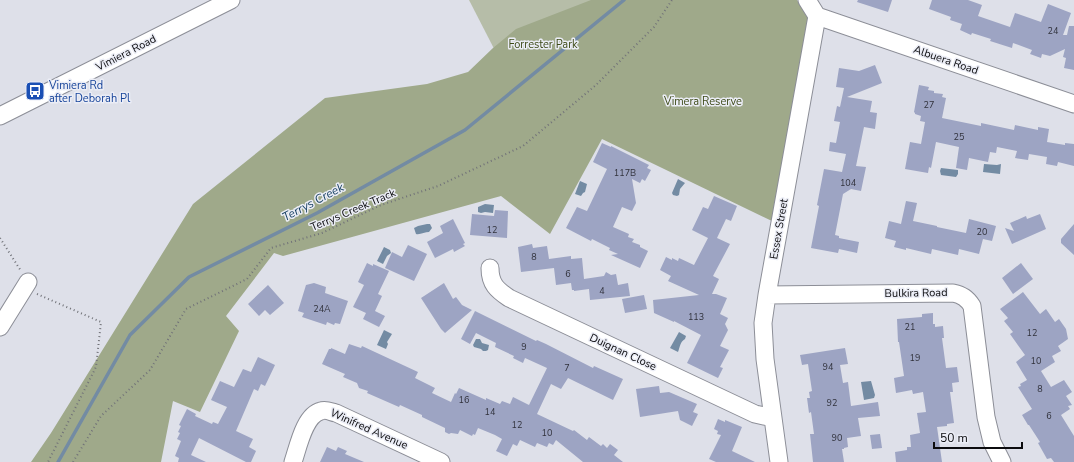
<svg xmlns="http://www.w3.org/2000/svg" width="1074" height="462" font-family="'Nunito Sans',sans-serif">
<rect width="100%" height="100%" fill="#dee0e9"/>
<!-- green -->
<path fill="#b6bda8" d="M469,0H656L522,103Z"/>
<!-- forest -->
<path fill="#9fa98a" d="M591,0H797L813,22L774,222L602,139L550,234L501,196L283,256L274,253L226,316L239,331L200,412L173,401L161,462H31L51,433L193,204L325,98L427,84L468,72L493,48L516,29Z"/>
<!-- water -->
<path fill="#738ba3" d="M984,164L997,165L1001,164L1000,174L983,172Z
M941,168L958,170V174L956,177L941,175L940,171Z
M678,179L685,183L680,189L679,195L677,196L673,195L672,193Z
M580,181L587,184L585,192L583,193L581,196L575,194Z
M485,204L494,205L493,213L485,212L481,213L478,212V207Z
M427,224H430L432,228L429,232C425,232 420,235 416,234L414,228L418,226Z
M384,247L390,250L391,253L387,256L383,264L377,261Z
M384,330L392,334L387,342L388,344L386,349L377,345Z
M679,332L686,336L685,339C680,342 680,347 678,352L670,348Z
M476,339H480L482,343L489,345L488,350L486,351H483L481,349L474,347L473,345Z
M871,381L875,395L874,398L864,400L861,382Z"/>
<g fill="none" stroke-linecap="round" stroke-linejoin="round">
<!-- stream -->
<path stroke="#738ba3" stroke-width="3.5" d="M58,462L130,335L189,277L317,213L465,130L624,0"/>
</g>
<!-- building -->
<path fill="#9da4c3" d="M858,0H892L888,12L857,2Z
M932,0H968L982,5L978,16L1010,27L1015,13L1041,22L1048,4L1071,13L1063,35H1067L1069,26H1074V70L1064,68L1066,58L1063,57L1065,49L1050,56L1042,54L1041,58L1030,54L1032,50L1013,43L1012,48L990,41L991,39L972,33L971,35L960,30L962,24L950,20L951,17L929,9Z
M875,65L882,83L847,97L872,101L870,112L877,113L875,129L864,127L856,166L866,167L861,191L851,189L843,194L835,235L839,236V238L859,242L857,253L839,249L838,253L811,248L819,206L817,205L824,169L842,172L846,154L829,151L830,142L836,143L840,122L834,121L837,106L840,107L844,88L836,87L839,68L859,71Z
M919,85L929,87L928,90L934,91V93L943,94L942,97L946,98L942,118L981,126V123L1014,130L1015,125L1038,130V127L1049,129L1047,142L1065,145V143L1074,144V166L1058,162L1057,166L1046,164L1047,157L1029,154L1028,160L1015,158L1017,151L997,147L996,153L990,152L988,162L969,158L967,170L956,168L959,147L936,142L931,168L929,167L928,173L905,169L910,142L921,144L925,122L920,121L921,116L915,114V113L914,112Z
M602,143L611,147V146L649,165L647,168L651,170L645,181L642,179L640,183L632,179L636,203L632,211L622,207L613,227L629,234L628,237L634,239L632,242L640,245V247L648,251L640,268L611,255L618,254L609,250L610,248L592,239L591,241L566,228L577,207L587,211L607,169L593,162Z
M714,196L737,206L731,221L726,219L717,238L730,244L713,276L719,279L712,294H716L727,298L720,314L728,318L725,324L728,330L720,346L729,350L720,367L723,368L718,378L687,363L701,335L674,321V322L654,313L653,300L699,295L668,281L671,276L660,270L666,257L672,260V258L678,261L679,258L694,265L708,238L692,230L703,207L708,209Z
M906,201L917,203L913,221L937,226V227L966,233L969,219L996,226L992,241L983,239L979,254L959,249L958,255L932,249L931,254L906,248V250L894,247L896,241L885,238L889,221L901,224Z
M495,210L508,211L507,238L470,235L472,214L494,216Z
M1040,214L1046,229L1012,244L1005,228L1014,231L1010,223L1026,216L1027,219Z
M453,219L465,243L463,244L465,246L454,252L453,249L435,258L427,242L443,233L440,226Z
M1074,224V255L1061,243V239Z
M532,244L533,248L547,246L549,259L571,256V259L582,258L584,279L604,276L606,272L611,275L616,274L618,285L628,283L630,296L590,300L589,289L574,291V290H572L571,283L556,285L554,268L521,272L518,247Z
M408,245L427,254L414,281L385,268L392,252L402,257Z
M367,263L373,266V264L389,271L378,294L382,296L375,311L385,316L379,327L363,319L366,313L353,307L364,285L358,282Z
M1021,263L1033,279L1013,294L1002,278Z
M314,283L326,287L325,293L348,301L340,324L335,323L334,325L327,322L326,325L302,317L304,313L298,311L306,285Z
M444,283L453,299L456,297L462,305L472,310L445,333L441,329L421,298Z
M268,285L284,303L270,315L265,310L259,316L248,304Z
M1023,292L1040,314L1046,309L1055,322L1059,319L1066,329L1068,339L1058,346L1061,351L1052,356L1055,362L1041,371L1051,387L1064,380L1072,392L1066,396L1072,405L1068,406L1070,409L1061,415L1074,436V462H1054L1051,458L1047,459L1038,443L1040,442L1029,425H1028L1022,415L1032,409L1018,387L1021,386L1020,384L1027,380L1016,362L1025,355L1010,334L1013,332L1004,321L1008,318L1000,309Z
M644,295L647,309L625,313L622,299Z
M475,311L536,341L537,340L546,344L593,368L594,366L623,379L613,400L568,378L561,389L551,384L537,414L573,431L574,430L587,440L589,437L601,446L603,444L607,448L610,444L618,450L614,455L623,462H583L556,440L553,445L549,443L547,447L537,443L535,447L520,440L517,446L513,444L507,456L496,451L502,439L495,435L478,428L475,435L473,434L472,436L460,430L458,434L451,433L449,434L445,432V428L422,417V415L400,405L399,407L367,393L368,391L359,388L357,383L343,377L345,374L322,364L329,349H331V348L345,354L349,344L361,348L362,346L418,372L415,378L435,388L432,393L451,402L455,393L456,394L459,388L486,400V398L500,404L502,401L510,404L513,397L529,405L547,368L525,358L523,363L513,358L514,356L495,347L496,343L476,333L470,344L461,339Z
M933,313V324H935V327L943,326L944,338H942L946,368L957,367L959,382L952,383L953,392H950L954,423L947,424V426L937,427L942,462H896L895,452L907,450V447H911L910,435L920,433L917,413L926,412L923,392L913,394L912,390L896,393L894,378L904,376L899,342H898L897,319L922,317V314Z
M845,348L848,364L840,365L843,383L848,382L851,406L878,402L880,416L858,418L861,436L847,438L848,447L844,448V449H842L844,462H813L810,434H814L811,412L809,413L807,398H810L809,392L812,391L808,364L802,365L800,355Z
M258,357L275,365L265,386L261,384L258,391L254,389L236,431L253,439L249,447L256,451L251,462H246L199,438L191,455L206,462H178L179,458L175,456L181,441L177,439L180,433L178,432L181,426L179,425L187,409L196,414L195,416L212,424L213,422L218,424L227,407L211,400L220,381L234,387L243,369L251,372Z
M659,386L660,393L669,392L697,404L693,412L698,414L692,426L680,420L678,411L640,417L636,389Z
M718,419L725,422V420L742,427L732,451L755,462H716L709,459L721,435L717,434L718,431L714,429Z
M880,434L882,448L872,449L870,435Z
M327,447L336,451L338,447L347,451L345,454L364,462H320Z"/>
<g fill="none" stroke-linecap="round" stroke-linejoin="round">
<defs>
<path id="minor" d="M817,16L1074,104
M0,116L231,0
M490,268C490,284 497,290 509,298L755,414L773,418
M767,295L953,293C962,295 967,298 972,306L986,417L992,442L1002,462
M0,327L28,282
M293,462C298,448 304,415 321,411C326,409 331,412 336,413L441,462
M779,462L765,359L763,323L767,295L817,16L807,0"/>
</defs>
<!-- minor casing -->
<use href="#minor" stroke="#8c8e97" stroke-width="19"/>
<!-- path -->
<path stroke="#717278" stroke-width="2" stroke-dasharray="1 3" stroke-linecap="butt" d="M0,238L21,271
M37,294L101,322L96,367L48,462
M73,462L101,416L150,370L186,309L247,279L271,248L322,233L381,205L438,186L523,146L596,85L654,27L672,0"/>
<!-- minor -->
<use href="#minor" stroke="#fff" stroke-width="17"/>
</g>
<!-- icons -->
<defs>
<symbol id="bus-square" viewBox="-11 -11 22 22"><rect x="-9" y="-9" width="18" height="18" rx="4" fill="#1a4fb4" stroke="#ebedf6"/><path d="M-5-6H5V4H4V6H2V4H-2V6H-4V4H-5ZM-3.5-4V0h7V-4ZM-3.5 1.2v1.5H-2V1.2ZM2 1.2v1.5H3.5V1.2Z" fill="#fff"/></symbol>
</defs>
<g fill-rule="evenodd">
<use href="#bus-square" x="24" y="80" width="22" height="22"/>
</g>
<g text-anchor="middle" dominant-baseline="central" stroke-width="3" stroke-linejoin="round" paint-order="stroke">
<!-- number labels -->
<g font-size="9" fill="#30313b">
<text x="1053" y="31">24</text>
<text x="929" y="105">27</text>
<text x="959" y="137">25</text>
<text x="625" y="173">117B</text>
<text x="848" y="183">104</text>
<text x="492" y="230">12</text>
<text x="982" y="232">20</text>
<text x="534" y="257">8</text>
<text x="568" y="274">6</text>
<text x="602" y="291">4</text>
<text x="322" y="309">24A</text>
<text x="696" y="317">113</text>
<text x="910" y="327">21</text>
<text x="1032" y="333">12</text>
<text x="524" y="347">9</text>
<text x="915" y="358">19</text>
<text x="1036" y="361">10</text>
<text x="828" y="367">94</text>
<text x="567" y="368">7</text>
<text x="1040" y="389">8</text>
<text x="464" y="400">16</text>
<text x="832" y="403">92</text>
<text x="490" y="412">14</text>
<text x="1049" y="416">6</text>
<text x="517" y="425">12</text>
<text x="547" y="433">10</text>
<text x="837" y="438">90</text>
</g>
<!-- park labels -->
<g font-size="11" fill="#3c4916" stroke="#ebedf6">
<text x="543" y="44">Forrester Park</text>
<text x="703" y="101">Vimera Reserve</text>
</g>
<!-- street labels -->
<g font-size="11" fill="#0b0b0e" stroke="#ebedf6">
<text transform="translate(126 53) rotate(-27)">Vimiera Road</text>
<text transform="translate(946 60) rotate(19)">Albuera Road</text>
<text transform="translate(353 210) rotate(-23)">Terrys Creek Track</text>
<text transform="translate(779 229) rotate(-80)">Essex Street</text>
<text transform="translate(916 293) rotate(-1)">Bulkira Road</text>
<text transform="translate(623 352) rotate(25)">Duignan Close</text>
<text transform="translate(369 429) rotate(24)">Winifred Avenue</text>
</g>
<!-- transit labels -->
<g font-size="11" fill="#164399" stroke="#ebedf6" text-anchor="start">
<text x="49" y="85">Vimiera Rd<tspan x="49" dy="13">after Deborah Pl</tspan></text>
</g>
<!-- water labels -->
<g font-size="12" font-style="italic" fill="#133d5f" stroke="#ebedf6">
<text transform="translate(313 202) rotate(-28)">Terrys Creek</text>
</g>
</g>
<!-- scale -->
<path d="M934 442v6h88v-6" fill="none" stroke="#0b0b0e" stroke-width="2"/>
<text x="940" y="442" font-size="12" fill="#0b0b0e" stroke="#ebedf6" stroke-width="3" paint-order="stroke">50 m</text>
</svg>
